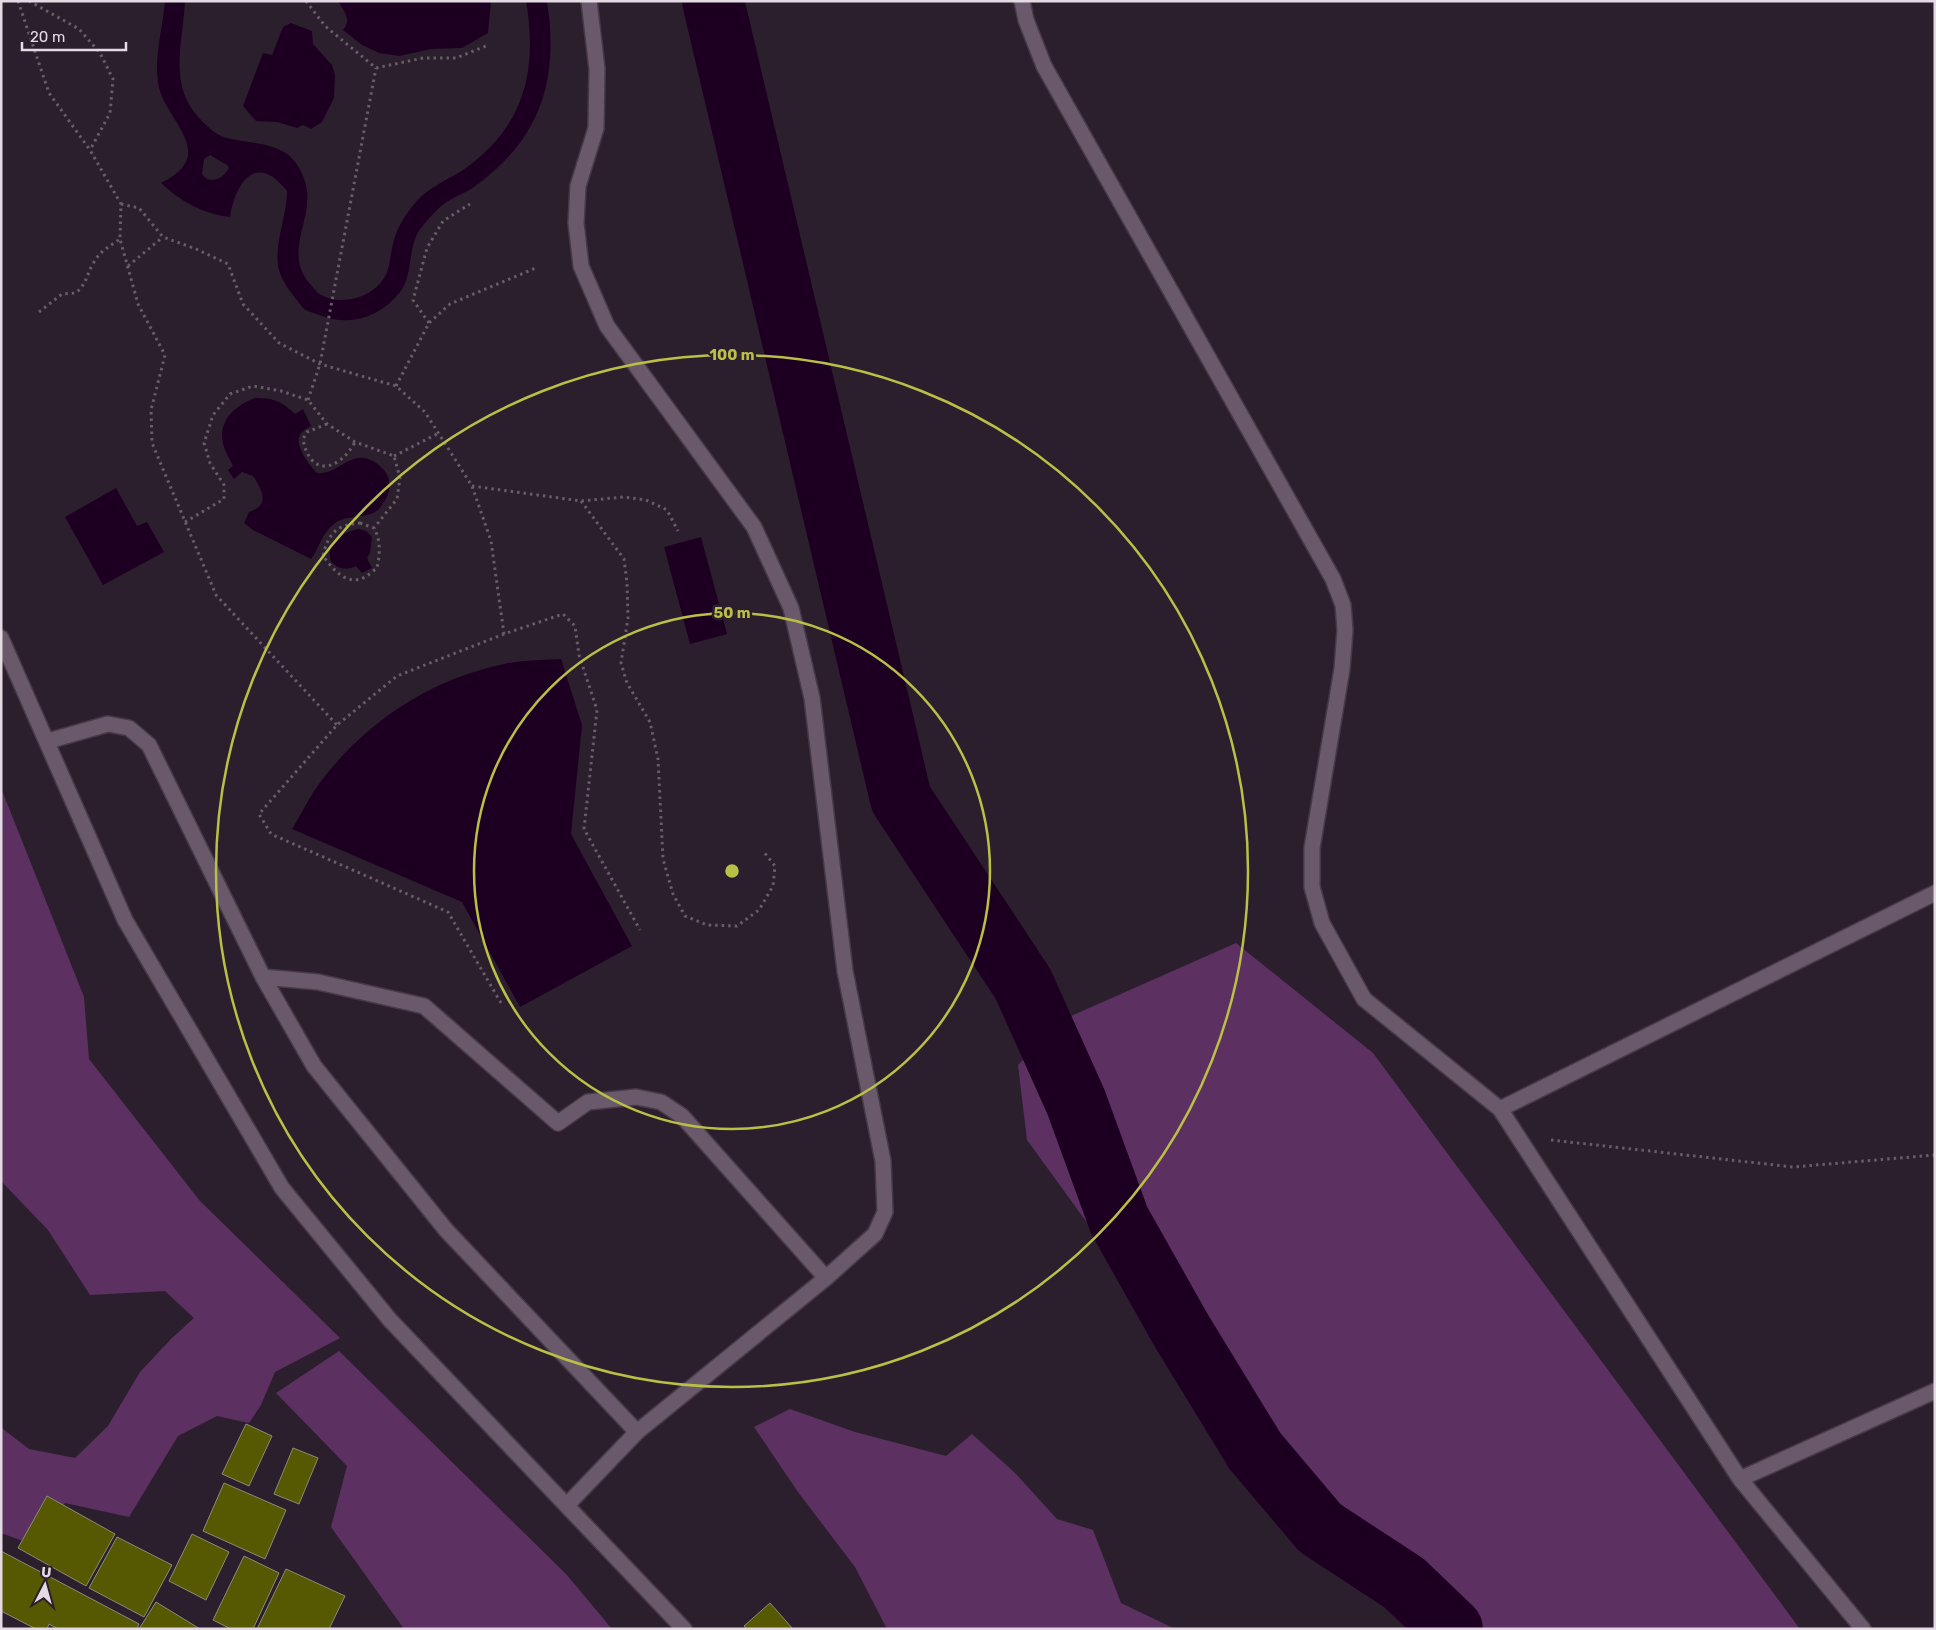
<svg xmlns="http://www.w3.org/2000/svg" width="1936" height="1630" font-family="Rubik,sans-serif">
<rect width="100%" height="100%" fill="#2c1f2d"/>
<!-- green -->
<path fill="#5d3062" d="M1,788L84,997L89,1059L200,1201L340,1338L275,1372L261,1405L249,1423L217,1416L178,1436L129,1517L65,1503L34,1545L1,1533V1426L3,1429L29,1449L75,1458L108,1426L140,1372L172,1338L194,1318L165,1291L90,1295L48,1230L1,1181Z
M1236,943L1373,1053L1800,1629H1439L1395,1568L1296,1498L1189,1369L1166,1289L1096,1235L1027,1140L1018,1065L1062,1020Z
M339,1351L566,1574L612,1629H404L331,1527L347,1466L276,1393Z
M790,1409L855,1432L946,1456L972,1434L1015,1473L1057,1519L1093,1530L1121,1603L1175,1629H887L855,1567L798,1492L754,1427Z"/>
<!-- water -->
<path fill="#1d0021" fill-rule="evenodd" d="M165,1H185C183,44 167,85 201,120C208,127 217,136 227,138C246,143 270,142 287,154C294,159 300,168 303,176C320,215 280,249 310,284C312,286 315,290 318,293C338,307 371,299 384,278C391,267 390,253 394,240C398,226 405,215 415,203C428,187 446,181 463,170C524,127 538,72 526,1H547C559,80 541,139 474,187C465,193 454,197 445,203C436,210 428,219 421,228C407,246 414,274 400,292C379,318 350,327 319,315C315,313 309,312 305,310C301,306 297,300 293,295C287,288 279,275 278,265C275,239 287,216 287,191C257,152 236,181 230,217C203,214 180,201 161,183C221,154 164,121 158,83C154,56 163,27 165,1ZM210,155L227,165L229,168C223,179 210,185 202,174L204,159Z
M338,1H491L488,33L462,48L431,49L399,56L379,53L362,45L343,30C352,20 344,11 338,1Z
M291,23L312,31L313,44L332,65L335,75L334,98L322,122L311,129L303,125L297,128L277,122L256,121L243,106L263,53L272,55L283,27Z
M255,398C274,398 281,401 295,414L303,409L311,426C306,429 301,431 299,437C296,448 310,466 317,473C336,475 346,456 364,458C372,459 378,464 383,469C389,475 390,483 389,491C388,496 385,501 382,505C371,522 349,512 334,524C322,533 320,547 311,559L253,530L244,523L249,512C270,505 263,491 253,476L242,472L234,479L228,470L233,466C230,460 226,453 224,447C216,422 234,406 255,398Z
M116,488L137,526L147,522L164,552L103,585L65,517Z
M359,529L366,531L372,537L370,553L367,558L372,568L362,573L356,566C346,571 339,569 331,562C325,542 342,532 359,529Z
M701,537L727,634L690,644L664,547Z
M561,659L582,725L571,834L632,946L520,1007L462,902L292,829C302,813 310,795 322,780C367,721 431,679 504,664C523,660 543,660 561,659Z"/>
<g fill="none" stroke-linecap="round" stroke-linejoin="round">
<!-- river -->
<path stroke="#1d0021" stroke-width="62" d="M713,1L901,799L1023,984L1076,1102L1119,1220L1181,1330L1255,1451L1320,1528L1404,1583L1452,1629"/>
</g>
<!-- building -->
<path fill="#565901" stroke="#8a8c76" d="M246,1424L272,1436L249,1486L222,1474Z
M293,1448L318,1458L299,1504L274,1494Z
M224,1483L286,1510L265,1559L203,1531Z
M47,1496L115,1534L86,1586L18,1548Z
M192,1534L229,1552L206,1600L169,1581Z
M117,1537L172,1565L144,1617L89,1588Z
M1,1551L139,1624L137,1629H58L49,1624L47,1629H36L1,1611Z
M244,1556L279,1573L253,1629H231L213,1620Z
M286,1569L345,1596L329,1629H257Z
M156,1602L200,1629H139Z
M770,1603L793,1629H747L744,1626Z"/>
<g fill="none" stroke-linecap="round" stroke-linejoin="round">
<defs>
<path id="lane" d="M1,638L125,920L282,1188L390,1320L684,1629
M48,741L108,724L129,728L149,745L263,977L314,1066L446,1230L637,1432
M263,977L318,982L424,1006L558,1123L588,1102L636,1097L661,1102L682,1116L826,1278
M567,1505L637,1432L826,1278L875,1234L885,1212L883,1161L845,971L812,698L791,608L754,527L607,326L581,266L576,223L578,186L596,128L597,69L589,1"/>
<path id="street" d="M1022,1L1026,20L1044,66L1333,579L1343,605L1345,630L1342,669L1312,848V887L1322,923L1364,999L1500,1109L1935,893
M1500,1109L1740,1479L1863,1629
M1740,1479L1935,1391"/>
</defs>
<!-- lane casing -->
<use href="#lane" stroke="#463a46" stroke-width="18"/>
<!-- street casing -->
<use href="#street" stroke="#463a46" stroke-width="18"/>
<!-- path -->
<path stroke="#685c69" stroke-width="3" stroke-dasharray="2.5 4" stroke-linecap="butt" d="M18,1L49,93L90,150L121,204L120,239L138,304L165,355L151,410L152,443L216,595L337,725
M29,1L79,29L100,53L113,79L110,113L90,150
M306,1L325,26L376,68L423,58H456L486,46
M121,204L139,208L163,237L196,249L228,264L243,304L279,343L320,364L396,386L425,412L472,486L491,541L504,634
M128,266L163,237
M39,312L62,294L76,293C88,282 86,275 94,262C100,251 110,246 120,239
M429,323L413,300L427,248L443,221L470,204
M396,386L429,323L450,304L538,267
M308,400L320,364L376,68
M327,424L307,432L303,439C310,478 339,471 355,442
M394,456L439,433
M472,486L581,501L624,497L646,500L667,510L678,531
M581,501L624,559L627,583L628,618L621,663L627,683L650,722L658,759L663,859L673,894L685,916L707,925L737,926L759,910L773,886L775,866L764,852
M185,522L224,499V485L210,463L204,443L213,415L230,394L253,386L281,391L308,400L327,424L355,442L394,456L400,478L397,499L374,528
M360,523L374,528C381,541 380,554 377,568C373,571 368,576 363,578C346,586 332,568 323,556C328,533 337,525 360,523Z
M501,1003L448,912L271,834L259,814L337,725L397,676L504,634L563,614L575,626L579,655L597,710L584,829L640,930
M1551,1140L1793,1167L1935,1155"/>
<!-- lane -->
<use href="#lane" stroke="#69596a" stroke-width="15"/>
<!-- street -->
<use href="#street" stroke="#69596a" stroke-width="15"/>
</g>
<!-- distance rings -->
<g fill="none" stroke="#bac046" stroke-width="2.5">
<circle cx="732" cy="871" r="258"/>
<circle cx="732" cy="871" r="516"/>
</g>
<circle cx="732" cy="871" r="8" fill="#bac046" stroke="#2c1f2d" stroke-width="2.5"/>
<g font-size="15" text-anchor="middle" font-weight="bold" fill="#bac046" stroke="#2c1f2d" stroke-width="5" stroke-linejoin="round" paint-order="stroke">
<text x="732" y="360">100 m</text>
<text x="732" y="618">50 m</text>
</g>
<!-- border -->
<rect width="1936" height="1630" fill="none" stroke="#e3dae3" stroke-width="5"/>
<!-- north arrow -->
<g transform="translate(45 1585) rotate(6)" stroke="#2c1f2d" stroke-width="4" paint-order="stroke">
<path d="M0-4L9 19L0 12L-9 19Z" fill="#e3dae3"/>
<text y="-8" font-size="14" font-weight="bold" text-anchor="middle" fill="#e3dae3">U</text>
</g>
<!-- scale -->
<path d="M22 42v8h104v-8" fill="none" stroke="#e3dae3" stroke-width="2.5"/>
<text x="30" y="42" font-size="15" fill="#e3dae3" stroke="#2c1f2d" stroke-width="4" paint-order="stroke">20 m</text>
</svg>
